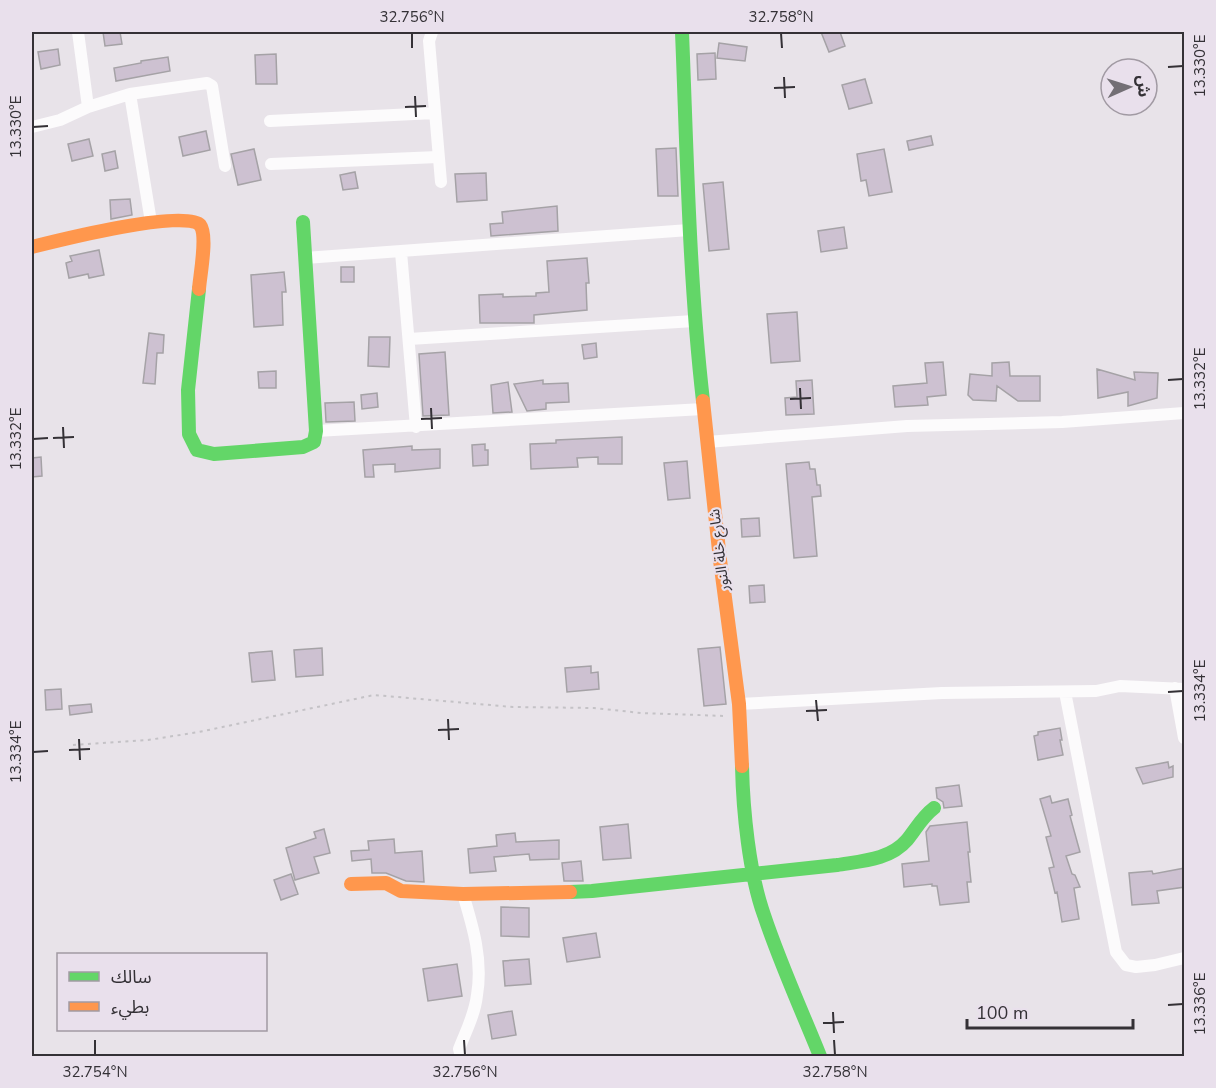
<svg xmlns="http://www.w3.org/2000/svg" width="1216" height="1088" font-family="'Nunito Sans','Noto Sans Arabic',sans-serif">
<rect width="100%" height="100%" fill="#e8e3e9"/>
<!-- building -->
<path fill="#cdc1d1" stroke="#a5a2a6" stroke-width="1.5" d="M103,32H120L122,44L105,46Z
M821,32H840L845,46L829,52Z
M719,43L747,47L745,61L717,58Z
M58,49L60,65L41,69L38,52Z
M715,53L716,79L698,80L697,54Z
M276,54L277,84H256L255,55Z
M168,57L170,71L116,81L114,68L141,63V61Z
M865,79L872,103L849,109L842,85Z
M206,131L210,150L183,156L179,137Z
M931,136L933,145L909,150L907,141Z
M89,139L93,156L72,161L68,144Z
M676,148L678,196H658L656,149Z
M254,149L261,180L238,185L231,154Z
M884,149L892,192L869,196L866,180L861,181L857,154Z
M115,151L118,168L105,171L102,154Z
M355,172L358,188L343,190L340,175Z
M486,173L487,200L457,202L455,174Z
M723,182L729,249L709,251L703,184Z
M130,199L132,215L111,219L110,200Z
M557,206L558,231L491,236L490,224L503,223L502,212Z
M844,227L847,248L821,252L818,231Z
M99,250L104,275L89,278L88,274L69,278L66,263L72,261L70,256Z
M587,258L589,283H586L587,310L534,315V323H480L479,295L503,294V297L536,296V293L549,292L547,261Z
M341,267H354V282H341Z
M284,272L286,292H282L283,325L254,327L251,275Z
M797,312L800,361L771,363L767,314Z
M149,333L164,335L163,353H157L155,384L143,383Z
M369,337H390L389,367L368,366Z
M596,343L597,357L584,359L582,345Z
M445,352L449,415L423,416L419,354Z
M943,362L946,395L927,397L928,405L895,407L893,386L927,383L925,363Z
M1009,362L1010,376H1040V401H1018L997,386L996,401L973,400L968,395L970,374L992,376V363Z
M1097,369L1135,380L1134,372L1158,373L1157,398L1128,406V392L1098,398Z
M276,371V388H259L258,372Z
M543,380V384L568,383L569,402L546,403V409L527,411L514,384Z
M812,380L814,414L786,415L785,398L797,397L796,381Z
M508,382L512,412L493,413L491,385Z
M377,393L378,407L362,409L361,395Z
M354,402L355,421L326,422L325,403Z
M622,437V464H598V457L577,458L578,467L531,469L530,444L556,443V440Z
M485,444V450H488V465L473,466L472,445Z
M412,446V450L440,449V468L395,472V464L373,465L374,477H365L363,450Z
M41,457L42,476L32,477V458Z
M687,461L690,498L668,500L664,463Z
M809,462L810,469H815L817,485H820L821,496L812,497L817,556L794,558L786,464Z
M759,518L760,536L742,537L741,519Z
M764,585L765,602L750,603L749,586Z
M720,647L726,704L704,706L698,649Z
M322,648L323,675L296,677L294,650Z
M272,651L275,680L252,682L249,653Z
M591,666V673L598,672L599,689L567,692L565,668Z
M61,689L62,709L46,710L45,690Z
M91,704L92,712L70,715L69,706Z
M1060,728L1062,740H1060L1063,755L1038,760L1034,736L1038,735V732Z
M1168,762L1169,768L1173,766V777L1143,784L1136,768Z
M959,785L962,806L944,808L943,802L937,798L936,788Z
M1050,796L1052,803L1068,799L1072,815L1070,816L1080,852L1066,856L1072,874L1075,875L1080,887L1074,888L1079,919L1062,922L1057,892L1055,893L1049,868L1054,867L1046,837L1051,836L1040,799Z
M967,822L970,852H968L971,882H967L969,902L940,905L937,886H932V884L904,887L902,864L929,861L926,832L930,826Z
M628,824L631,858L603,860L600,827Z
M324,829L330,853L314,857L319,873L295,880L286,848L316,838L314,832Z
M515,833L516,842L559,840V859L530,860L529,854L494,857L496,871L470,873L468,849L497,846L496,835Z
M394,839L395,853L422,851L424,882L406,881L386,873H372L371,859L352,861L351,851L369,850L368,841Z
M581,861L583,881H564L562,863Z
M1185,868V887L1157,891L1159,903L1132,905L1129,873L1152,871L1153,874Z
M291,874L298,894L281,900L274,880Z
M501,907L529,908V937L501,936Z
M596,933L600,957L567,962L563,938Z
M529,959L531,984L505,986L503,961Z
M457,964L462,996L428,1001L423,969Z
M512,1011L516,1035L492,1039L488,1015Z"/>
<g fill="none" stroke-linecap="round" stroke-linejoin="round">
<!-- path -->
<path stroke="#c4c2c6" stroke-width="2" stroke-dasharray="3 4.5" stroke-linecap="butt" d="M73,745L148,740L199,732L374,695L513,707L594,708L641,713L725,716"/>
<!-- street -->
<path stroke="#fcfbfc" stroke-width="12" d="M78,32L88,107
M432,32L429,41L441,182
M130,94L151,222
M270,121L435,113
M32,127L60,120L88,107L130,94L207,83L212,86L225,166
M271,164L438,157
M401,252L416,427
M305,258L689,230
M409,339L694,321
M316,431L703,409
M707,442L907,426L1062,422L1184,413
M1175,688L1184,738
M1065,692L1116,952L1126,965L1136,967L1155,965L1184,958
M739,704L942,693L1096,691L1120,686L1184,689
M461,1056L459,1049C466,1031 475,1014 477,995C483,960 473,927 463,894"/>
<!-- fast -->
<path stroke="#63d668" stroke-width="14" d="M682,32C687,155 689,278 703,401
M199,289L188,390L189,434L197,450L214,454L303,447L314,442L316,431L303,222
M742,766C743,810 749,873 764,915C780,963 801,1009 820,1056
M570,892L592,891L837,865C861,861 890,860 907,840C916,829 922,817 934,808"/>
<!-- slow -->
<path stroke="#ff974d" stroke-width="14" d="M32,247C56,241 186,208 200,225C208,235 200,275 199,289
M703,401L720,560L739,704L742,766
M351,884L386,883L401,891L463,894L570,892"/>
</g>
<!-- ticks -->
<path fill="none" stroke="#343136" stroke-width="2" d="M412,33V48M781,33L782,48M1168,67L1183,66M784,77L785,98M774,88L795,87M415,96L416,117M405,107L426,106M33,127L48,126M1168,380L1183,379M800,388L801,409M790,399L811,398M431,408L432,429M421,419L442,418M63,427L64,448M53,438L74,437M33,439L48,438M1168,692L1183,691M816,700L818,721M806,711L827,710M448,719L449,740M438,730L459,729M79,739L80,760M69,750L90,749M33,752L48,751M1168,1005L1183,1004M833,1012L834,1033M823,1023L844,1022M95,1040V1055M464,1040L465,1055M834,1040L835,1055"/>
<g text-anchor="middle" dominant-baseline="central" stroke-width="4.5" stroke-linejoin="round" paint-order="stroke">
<!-- street labels -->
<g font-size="15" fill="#343136" stroke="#e9e0ec">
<text transform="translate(719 550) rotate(-97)">شارع خلة النور</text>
</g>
</g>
<!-- border -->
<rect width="1216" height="1088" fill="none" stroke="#e9e0ec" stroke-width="66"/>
<!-- legend -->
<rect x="57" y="953" width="210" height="78" fill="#e9e0ec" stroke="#a19aa3" stroke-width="1.5"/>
<rect x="69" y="972" width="30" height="9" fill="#63d668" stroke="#a19aa3" stroke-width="1.5"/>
<text x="111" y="983" font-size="18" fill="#343136">سالك</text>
<rect x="69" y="1002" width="30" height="9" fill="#ff974d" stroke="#a19aa3" stroke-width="1.5"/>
<text x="111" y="1013" font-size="18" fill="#343136">بطيء</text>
<!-- north arrow -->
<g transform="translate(1129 87) rotate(87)"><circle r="28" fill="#e9e0ec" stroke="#a19aa3" stroke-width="1.5"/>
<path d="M0-4.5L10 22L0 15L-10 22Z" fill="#736f75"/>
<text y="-9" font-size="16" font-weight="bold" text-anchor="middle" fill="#343136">ش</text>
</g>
<!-- scale -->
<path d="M967 1019v9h166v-9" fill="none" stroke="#343136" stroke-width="3"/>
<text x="976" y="1019" font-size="18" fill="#343136" stroke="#e9e0ec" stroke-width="4.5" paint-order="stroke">100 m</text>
<rect x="33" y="33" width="1150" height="1022" fill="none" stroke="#343136" stroke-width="2"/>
<g font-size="15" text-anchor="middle" fill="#343136">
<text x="412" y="22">32.756°N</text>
<text x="781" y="22">32.758°N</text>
<text transform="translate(1200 66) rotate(-90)" y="5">13.330°E</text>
<text transform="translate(16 127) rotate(-90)" y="5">13.330°E</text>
<text transform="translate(1200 379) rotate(-90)" y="5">13.332°E</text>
<text transform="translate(16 439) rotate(-90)" y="5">13.332°E</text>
<text transform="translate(1200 691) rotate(-90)" y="5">13.334°E</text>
<text transform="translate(16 752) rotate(-90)" y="5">13.334°E</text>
<text transform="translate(1200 1004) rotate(-90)" y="5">13.336°E</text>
<text x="95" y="1077">32.754°N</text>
<text x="465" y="1077">32.756°N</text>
<text x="835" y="1077">32.758°N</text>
</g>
</svg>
